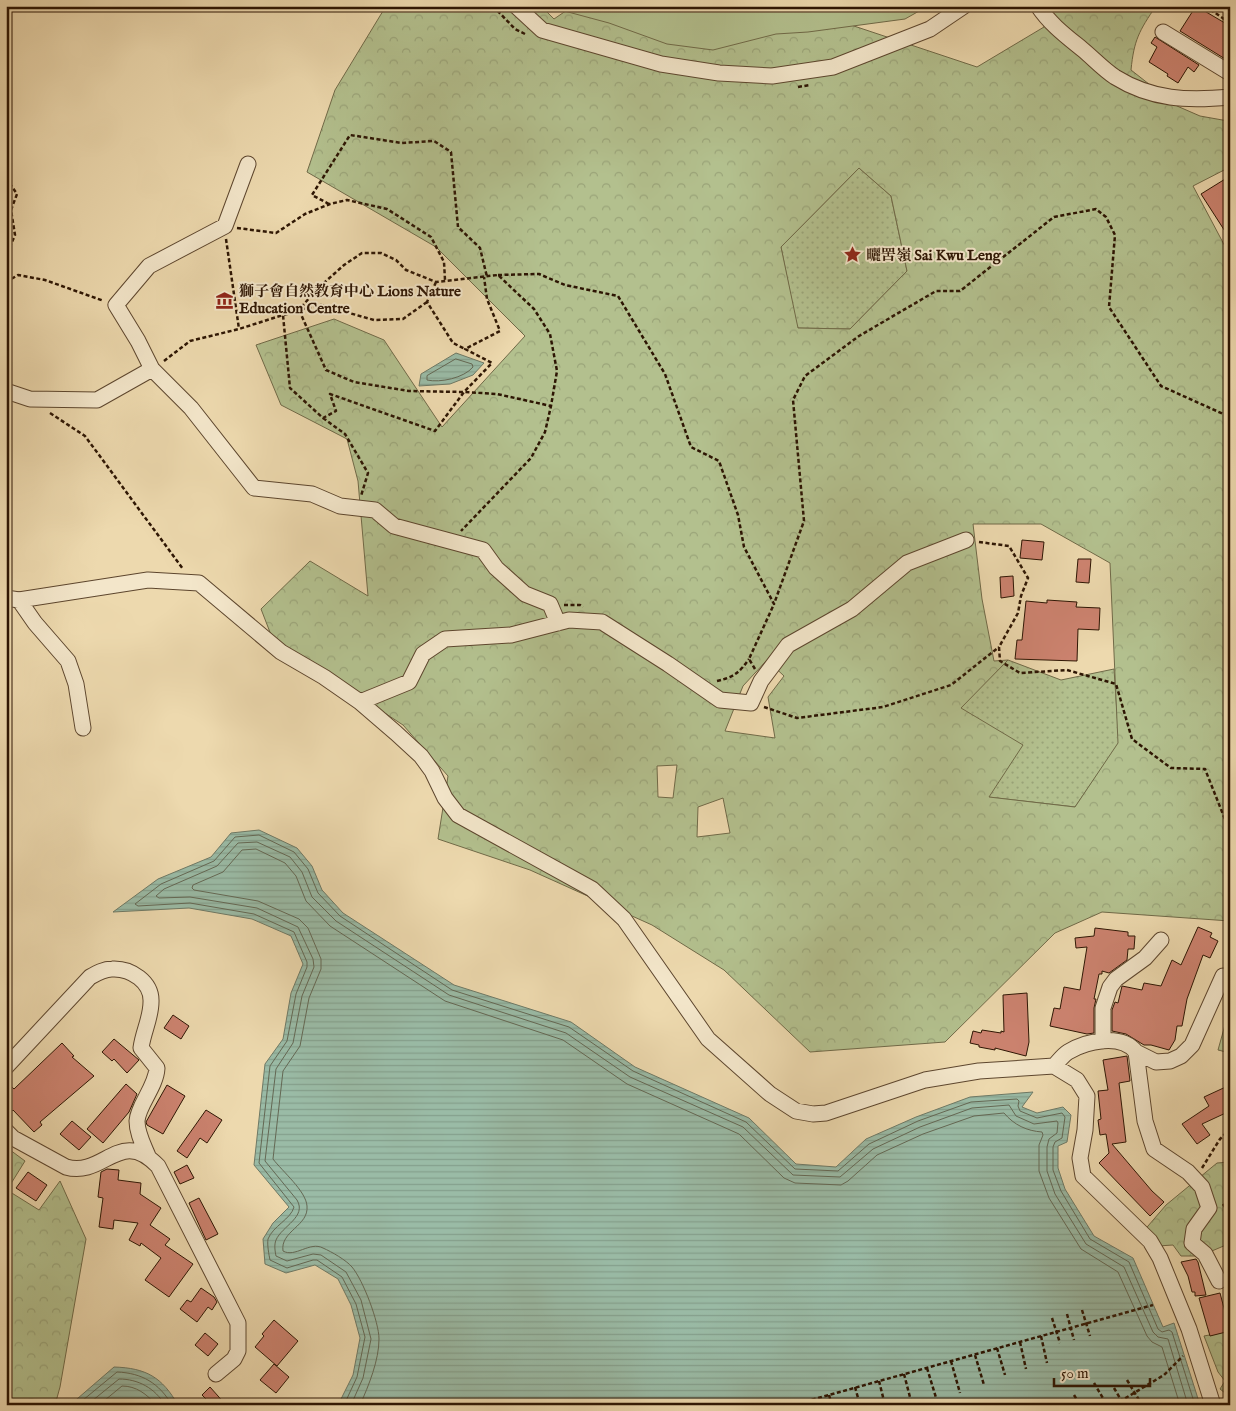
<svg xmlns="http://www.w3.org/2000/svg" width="1236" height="1411" font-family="'IM FELL English','Noto Serif TC',serif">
<defs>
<pattern id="grass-dots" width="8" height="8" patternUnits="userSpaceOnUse" patternTransform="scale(1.25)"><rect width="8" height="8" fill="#b3c08e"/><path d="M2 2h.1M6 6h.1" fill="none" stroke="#9aa479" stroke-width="1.8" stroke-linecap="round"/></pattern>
<pattern id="forest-crowns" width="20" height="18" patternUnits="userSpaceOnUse" patternTransform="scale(1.25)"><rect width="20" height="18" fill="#b3c08e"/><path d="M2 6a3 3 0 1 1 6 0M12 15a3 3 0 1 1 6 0" fill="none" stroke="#9aa479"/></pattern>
<pattern id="water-rules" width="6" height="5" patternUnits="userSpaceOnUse" patternTransform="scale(1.25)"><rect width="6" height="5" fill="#9abba6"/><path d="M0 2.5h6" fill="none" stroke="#85a08d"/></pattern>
</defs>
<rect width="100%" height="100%" fill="#edd9ae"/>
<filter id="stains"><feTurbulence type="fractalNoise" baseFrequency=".004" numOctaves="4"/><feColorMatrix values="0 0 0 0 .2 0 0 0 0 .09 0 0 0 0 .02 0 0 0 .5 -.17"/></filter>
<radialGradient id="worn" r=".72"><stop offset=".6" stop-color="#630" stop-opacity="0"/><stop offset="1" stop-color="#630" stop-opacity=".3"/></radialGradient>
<!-- grass -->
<path fill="url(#grass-dots)" stroke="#706a48" d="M859,168L891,196L907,271L850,329L797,328L781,247Z
M1008,660L1061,680L1114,669L1119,743L1075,807L988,797L960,708Z"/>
<!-- forest -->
<path fill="url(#forest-crowns)" stroke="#706a48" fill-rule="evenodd" d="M386,6H541L554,19L573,6L845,23L977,67L1044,27L1046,6H1156C1139,31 1134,40 1131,70L1177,106L1200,116L1228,121L1230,111V167L1193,186L1228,252L1230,251V921L1102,912L1055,933L945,1042L810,1052L724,970L652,925L530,870L438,839L448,776L403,725L273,640L261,609L310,561L368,596L358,481L347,439L281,405L256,345L334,319L384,340L442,427L525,336L436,247L307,172L335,90ZM859,168L891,196L907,271L850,329L798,328L781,247ZM973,524H1041L1110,563L1118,743L1075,807L989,797L1023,745L961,708L1008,660L994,661L982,599ZM767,660L784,676L768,697L775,738L725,731L743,686ZM677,765L673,798L658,797L657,766ZM723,798L730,833L697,837L698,807Z
M1230,1007V1053L1218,1050Z
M6,1147L25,1161L7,1190L39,1210L60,1181L86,1239L60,1387L55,1405H6Z
M1229,1162L1230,1256L1225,1248L1226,1245L1200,1256H1181L1173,1245L1158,1246L1142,1233L1166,1205L1217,1163Z
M1230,1331V1397L1220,1389L1225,1381L1218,1372L1204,1336Z"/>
<!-- green -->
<path fill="#b3c08e" stroke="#706a48" d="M538,6H928L905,19L808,32L776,34L713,50L667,44L609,23L557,9Z"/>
<!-- water -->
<path fill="url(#water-rules)" stroke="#6e7965" d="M456,353L484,363L473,375L450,384L419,386L421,374Z
M259,830L297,848L312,866L322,890L343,913L454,985L571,1022L635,1067L749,1118L796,1164L836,1167L866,1139L916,1117L970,1097L1033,1092L1022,1107L1037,1113L1063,1107L1071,1115L1067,1142L1058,1146V1168L1065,1189L1094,1236L1133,1258L1163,1327L1174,1323L1200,1405H338L353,1375L360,1338L351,1305L338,1279L315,1265L286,1273L265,1264L263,1239L273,1223L289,1207L254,1165L265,1064L283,1039L291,993L303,964L291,936L252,919L189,908L113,912L158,879L211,857L231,833Z
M114,1367C146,1368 162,1377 178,1405H70Z"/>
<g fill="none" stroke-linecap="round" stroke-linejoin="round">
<!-- shore -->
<path stroke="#646854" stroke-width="1" d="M456,359L472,364L473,367C464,378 440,383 427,380V376Z
M77,1405L117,1372C142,1373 159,1383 172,1405
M87,1405L119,1379C138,1379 155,1388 165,1405
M99,1405L122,1386C136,1386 147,1394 156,1405
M344,1405L357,1377L365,1337L356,1304L342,1277L317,1260H313L287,1268L270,1260C269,1255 267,1245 268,1239C273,1226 291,1219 294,1207L259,1163L270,1066L287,1041L296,994L307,967V962L294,932L254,914L190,903L138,906L135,904L161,884L214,861L235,837L259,835L294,852L308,869L318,893L340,916L452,990L569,1027L633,1071L746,1122L795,1169L838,1171L869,1144L918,1121L971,1102L1017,1099L1019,1101L1018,1106L1020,1111L1037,1118L1062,1113L1065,1117L1062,1138L1055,1142L1053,1147V1170L1061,1191L1090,1239L1129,1262L1158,1329L1162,1332L1169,1330L1172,1332L1195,1405
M351,1405L363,1378L371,1339L361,1300L346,1272L321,1255L313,1254L287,1261L276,1256C275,1251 274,1245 276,1240C282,1226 307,1217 297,1200L265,1161L276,1069L293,1043L302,996L314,967L313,959L298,927L257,908L190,897L159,898L156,896L164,889L217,866L238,843L257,842L290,857L302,872L312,897L336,921L449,995L566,1033L630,1077L743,1127L793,1175L840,1177L873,1149L920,1127L972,1108L1009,1105L1016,1116L1034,1124L1057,1121L1058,1123L1057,1133L1049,1139L1047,1147V1171L1055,1194L1086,1244L1124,1267L1153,1332L1158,1337L1168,1339L1188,1405
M360,1405C369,1385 379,1360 379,1339C379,1322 363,1280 352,1267C346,1260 332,1252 323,1248C310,1241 295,1258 283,1251C280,1231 309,1226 307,1206C306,1191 282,1171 273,1159L283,1071L300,1046L309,998L321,969V959L308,928L299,919L258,901L194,890L192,888L193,885L223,872L242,850L256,849L285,863L296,876L306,901L330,926L445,1001L563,1040L627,1084L739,1134L784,1178L795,1183L841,1185L848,1181L877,1155L923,1134L974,1116L1004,1113C1014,1125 1027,1131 1042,1132L1043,1135L1039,1145V1171L1049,1198L1081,1249L1118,1272L1147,1336L1152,1342L1162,1347L1180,1405"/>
</g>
<!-- building -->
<path fill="#cd8370" stroke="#2d1503" d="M1196,6L1230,26V62L1180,31Z
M1155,37L1199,65L1194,72L1188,67L1178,83L1167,76L1168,74L1149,62L1157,47L1151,43Z
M1230,176V239L1201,194Z
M1022,540L1044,542L1042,560L1020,558Z
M1078,559H1091L1089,583L1076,582Z
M1013,576L1014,596L1001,598L1000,577Z
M1047,600L1077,602L1076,607L1100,608L1099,630L1078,629L1077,661L1015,659L1017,640H1022L1026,601L1047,603Z
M1198,927L1212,933L1210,937L1218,941L1210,958L1203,955L1187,999L1182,1026H1177L1175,1040L1169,1050L1151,1045H1144L1126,1034L1112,1031V1010L1115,1002L1118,1003L1122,986L1142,990L1144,983L1161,986L1172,960L1181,965Z
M1095,928L1128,932V936H1135L1134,949H1128L1127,960L1109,973L1102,971V974H1099L1094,999H1096L1094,1008V1033L1087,1034L1050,1026L1054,1008L1060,1009L1064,987L1080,990L1087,947L1076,948L1075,938L1094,936Z
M1027,993L1029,1042L1026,1056L995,1048V1050L979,1047V1045L970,1043L973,1031L981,1033L982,1030L1001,1033V1031L1004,1032L1003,995Z
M173,1015L189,1026L181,1039L164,1028Z
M114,1039L139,1060L127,1073L114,1059L112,1061L102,1052Z
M62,1043L74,1056L72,1057L94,1076L40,1122L42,1125L34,1132L13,1110L6,1117V1081L14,1089Z
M1127,1056L1130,1081L1119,1083L1126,1142L1112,1144L1152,1191L1164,1202L1150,1216L1099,1163L1109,1153L1106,1134L1100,1135L1098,1120L1101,1119L1098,1091L1108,1090L1103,1060Z
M126,1084L137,1094L129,1112L103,1143L87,1129Z
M167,1085L185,1096L163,1134L147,1125L146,1122Z
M1230,1085V1111L1202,1124L1210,1135L1197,1144L1182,1124L1209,1106L1204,1097Z
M206,1110L222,1120L207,1143L200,1138L187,1158L177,1151Z
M72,1121L91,1137L79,1150L60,1134Z
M187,1165L194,1178L180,1184L174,1172Z
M107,1169L119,1170L118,1180L141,1183L140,1194L161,1208L150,1225L170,1239L165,1245L193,1264L169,1297L145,1280L161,1258L141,1243L140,1246L129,1240L138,1223L114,1220L113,1229L99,1227L103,1198L98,1197L101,1172Z
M28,1172L47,1185L36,1201L16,1188Z
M199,1198L218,1234L206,1240L189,1203Z
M1196,1259L1198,1262L1206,1295L1195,1296V1292H1192L1188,1276L1181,1262Z
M201,1288L214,1297L217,1302L212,1310L208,1307L197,1322L180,1309L187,1300L191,1302Z
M1220,1293L1230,1331L1210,1336L1199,1298Z
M274,1320L298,1341L277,1366L255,1347L264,1336L262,1334Z
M205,1333L218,1344L208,1356L195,1345Z
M274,1364L289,1377L276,1393L260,1380Z
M210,1387L226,1405H212L202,1395Z"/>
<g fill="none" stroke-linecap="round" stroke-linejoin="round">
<defs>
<path id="minor" d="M516,6L542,30L661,64L719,73L772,76L833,67L930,29L964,6
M1038,6C1050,24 1066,36 1082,49C1093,58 1103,69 1115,77C1152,100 1188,101 1230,97
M1163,32L1230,73
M152,369L191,408L254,488L312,494L340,506L375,510L394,526L483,550L496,568L525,594L550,604L558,623
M6,391L30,399L97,400L152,369L138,341L116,305L149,266L225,226L248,164
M6,598L19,600L148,580L199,583L281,652L324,677L360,702L396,733L421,756L432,771L445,798L458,815L592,889L624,919L708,1039L770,1094L796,1111L813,1114L826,1113L925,1080L979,1071L1054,1066C1058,1062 1063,1055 1068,1052C1086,1041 1121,1033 1136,1052L1145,1121L1154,1149L1188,1172L1202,1187L1209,1208L1194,1229L1192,1243L1205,1254L1219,1281
M19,600L35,623L68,661L76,684L83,728
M360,702L409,682L423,654L445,639L511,635L569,620L602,622L668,664L720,700L751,703L761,681L788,645L852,609L907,563L966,540
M1103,1041V1008L1110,987L1116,979L1145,958L1161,940
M1136,1052L1156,1062L1170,1061L1181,1056L1192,1045L1223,976
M1054,1066L1077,1080L1087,1096L1085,1130L1080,1158L1083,1176L1150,1241L1160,1258L1189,1329L1213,1405
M6,1067L90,977C97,973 104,969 112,969C131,968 152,982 151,1002C151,1018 143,1032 141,1048L157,1068C156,1087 138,1105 137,1121C137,1133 143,1144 148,1156
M6,1131L13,1138L66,1167C104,1178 120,1126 158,1166L238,1323V1351L234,1359L216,1374"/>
</defs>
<!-- minor casing -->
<use href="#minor" stroke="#5d462e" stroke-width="17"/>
<!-- path -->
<path stroke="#2d1503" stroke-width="2.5" stroke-dasharray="4 2.5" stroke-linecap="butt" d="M493,6L515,29L525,34
M1205,6L1230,23
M1227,6L1230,9
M798,87L810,85
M6,178L17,194L11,210L15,235L6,256
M329,204L312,195L350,135L402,143L434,141L451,152L458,227L480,248L487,277
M237,228L276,233L305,214L330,204L347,200L387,209L431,237L444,262L445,280
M226,239L239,329
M498,275L539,274L565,285L618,296L665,374L691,447L719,461L738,515L744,547L774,604L804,521L793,400L805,376L859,336L936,291H960L1054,217L1096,209L1106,217L1115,235L1109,307L1161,386L1230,417
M6,282L18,275L45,280L104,301
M436,282L427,302L453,343L465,349
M427,302L403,319L374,320L321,305L299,310L326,370L354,382L409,391L464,392L497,394L551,406
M284,315L299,310L316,290L344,265L362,253H381L396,260L406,270L436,282L498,275L534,309L550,334L557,371L551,406L545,432L531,458L461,531
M164,361L190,341L239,329L283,315L290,388L323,418L336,411L330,394L435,431L464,392L492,363L465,349L500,331L487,299L484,277
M50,413L85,436L183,569
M323,418L345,434L368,473L361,496
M979,542L1009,546L1028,578L1021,596L1018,613L999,647L1000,661L1020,673L1067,670L1116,684L1132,739L1171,768L1205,769L1230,832
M564,605H580L583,607
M755,669L749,659L774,604
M717,681C734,677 739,673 749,659
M764,707L797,718L883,707L951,685L999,647
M1202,1168L1220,1139L1230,1129
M1223,1204L1230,1215
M1082,1310L1090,1336
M1067,1314L1074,1340
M1052,1318L1060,1343
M1041,1336L1047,1363
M1020,1342L1026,1369
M997,1348L1005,1375
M975,1355L984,1385
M951,1361L960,1393
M927,1368L937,1401
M904,1374L912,1405
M1127,1380L1142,1405
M879,1381L885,1405
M1094,1383L1107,1405
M855,1387L860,1405
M1114,1388L1124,1405
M829,1395L832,1405
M1074,1395L1080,1405
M793,1405L1153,1305
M1114,1405L1164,1375L1183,1356"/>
<!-- minor -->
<use href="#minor" stroke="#f3e6ca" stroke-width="15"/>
</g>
<!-- icons -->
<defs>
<symbol id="sight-bare" viewBox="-9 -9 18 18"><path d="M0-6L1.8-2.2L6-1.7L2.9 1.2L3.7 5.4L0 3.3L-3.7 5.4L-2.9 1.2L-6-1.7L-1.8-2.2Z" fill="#8f2418" stroke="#f3e6ca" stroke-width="2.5" paint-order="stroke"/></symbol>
<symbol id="museum-bare" viewBox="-9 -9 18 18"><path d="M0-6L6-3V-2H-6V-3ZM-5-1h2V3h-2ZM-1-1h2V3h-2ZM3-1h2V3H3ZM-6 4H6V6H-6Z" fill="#8f2418" stroke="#f3e6ca" stroke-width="2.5" paint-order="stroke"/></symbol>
</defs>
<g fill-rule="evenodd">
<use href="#sight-bare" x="840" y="242" width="25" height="25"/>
<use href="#museum-bare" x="212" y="288" width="25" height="25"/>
</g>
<g text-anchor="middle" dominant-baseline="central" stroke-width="4" stroke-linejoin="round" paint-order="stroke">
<!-- poi labels -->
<g font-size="15" font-weight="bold" fill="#2d1503" stroke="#f3e6ca" text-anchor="start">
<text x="866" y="255">曬罟嶺 Sai Kwu Leng</text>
<text x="239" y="291">獅子會自然教育中心 Lions Nature<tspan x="239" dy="17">Education Centre</tspan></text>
</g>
</g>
<!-- margin -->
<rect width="1236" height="1411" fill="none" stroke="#edd9ae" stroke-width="25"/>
<rect x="8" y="8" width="1221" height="1396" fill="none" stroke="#2d1503" stroke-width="2.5"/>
<rect x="12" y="12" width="1211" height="1386" fill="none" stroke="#2d1503"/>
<!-- scale -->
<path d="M1054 1378v8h96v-8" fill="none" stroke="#2d1503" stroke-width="2.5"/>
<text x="1061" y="1378" font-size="15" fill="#2d1503" stroke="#f3e6ca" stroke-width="4" paint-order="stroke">50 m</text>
<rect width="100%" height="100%" filter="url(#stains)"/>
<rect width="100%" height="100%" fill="url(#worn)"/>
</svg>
